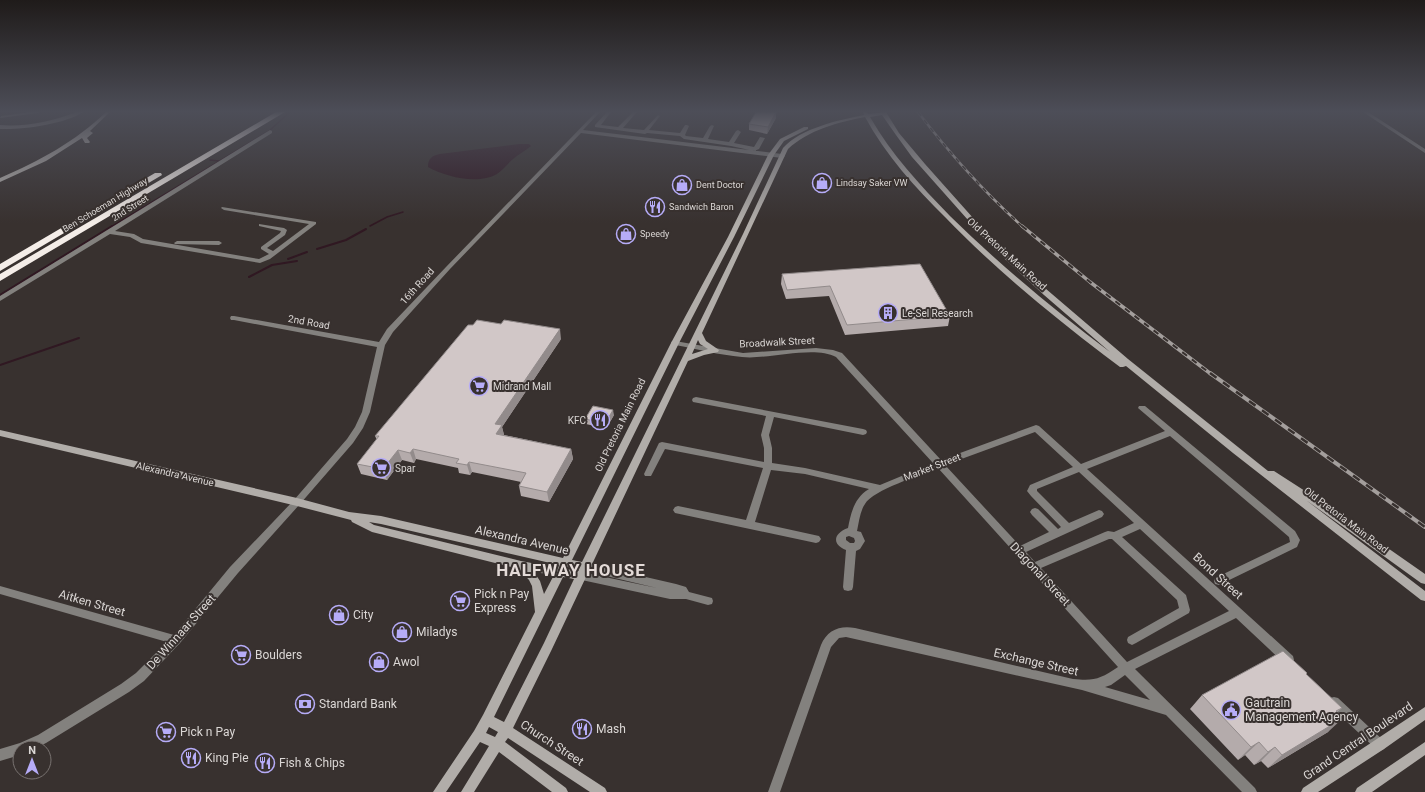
<svg xmlns="http://www.w3.org/2000/svg" width="1425" height="792" font-family="Roboto,sans-serif">
<rect width="100%" height="100%" fill="#38312f"/>
<!-- water -->
<path fill="#301822" d="M519,144H529L531,146C525,151 519,154 513,159C508,163 503,170 497,174C478,185 446,177 428,167C428,158 432,156 440,154Z"/>
<g fill="none" stroke-linecap="round" stroke-linejoin="round">
<!-- stream-far1 -->
<path stroke="#301822" stroke-width="1.5" d="M210,160L219,161
M370,226L387,217L403,212
M111,227L269,131L290,112"/>
<!-- stream -->
<path stroke="#301822" stroke-width="2" d="M317,249L346,240L366,229
M288,259L307,252
M249,277L272,265L297,261
M0,295L112,226
M0,365L79,338"/>
<!-- street -->
<path fill="#83817e" fill-rule="evenodd" d="M30,112H40L38,113L0,118L1,116Z
M77,112H83C66,124 21,130 0,129V125C27,127 52,121 77,112Z
M596,112H600L583,130L782,154L785,156L782,158L581,133L450,269L393,332L385,345L370,412L363,428L353,443L300,504L238,573L180,643L144,681L129,692L46,743L36,748H20V755L0,761V749L20,743L38,735L121,684L136,673L167,642L0,594V586L174,635L230,567L294,500L347,439L355,427L362,412L377,347L234,320H231L230,318L231,316H234L379,342L387,329L446,267Z
M607,112H611L601,125L618,127L633,112H637L623,128L644,130L658,115L660,116L649,130L680,133L685,125H687L689,126L685,135L686,136L703,138L710,126L712,125L714,126L708,139L729,142L736,131L738,130L741,132L734,143L754,147L760,137L765,138L759,149L754,151L731,146L684,139L680,136L647,133L645,134L595,127V125Z
M1363,112H1368L1425,149V153Z
M270,130L272,131V133L115,231L134,234L143,239L259,259L269,254L261,249V247L280,233L281,231L259,226V224L284,228L287,230L285,235L267,248L273,251L309,224L224,210L221,208L222,207L316,222V224L270,259L260,263L141,243L130,237L110,234L0,301V296Z
M177,241H219L222,243L219,245L175,244L174,243Z
M672,341H675L743,353L816,348L833,350L842,353L941,460L1036,425L1039,426L1081,464L1165,431L1138,408L1139,406H1145L1295,531L1300,540L1297,547L1219,585L1215,584L1214,581L1215,578L1290,542L1289,537L1170,436L1087,469L1293,656L1294,660L1293,664L1289,665L1285,664L1236,618L1135,669L1255,788L1257,792H1242L1166,715L1082,690L846,637L839,638L831,647L780,792H768L821,645C827,630 840,625 855,628L1073,679C1095,681 1100,679 1118,667L938,468C921,475 873,490 865,504C860,511 859,522 857,531L861,532L865,541L860,549L856,551L853,587L852,590L848,591L844,590L843,587L846,550C831,544 834,533 848,528C851,513 854,498 869,489L805,474L771,470L755,522L819,536L821,539L819,542L816,543L675,513L673,510L675,507L678,506L746,520L763,468L665,449L651,476H645L644,474L658,445L659,443L662,442L764,462V448L761,435L766,416L693,402L692,400L693,398L696,397L863,429L866,430L867,432L866,434L863,435L774,417L769,435L772,448V463L805,468L880,485L933,463L836,357C813,345 768,360 742,357C719,355 697,349 675,345H672L671,343ZM1035,432L1073,467L1030,485L1027,491L1031,496L1061,527L1058,529L1038,509L1035,508L1032,509L1030,512L1032,515L1049,532L1020,546L945,465ZM1079,472L1134,523L1114,532L1108,531L1105,532L1035,562L1026,552L1102,517L1104,514L1102,511L1099,510L1069,523L1037,491V489ZM1140,529L1229,611L1127,662L1041,568L1109,539H1112L1177,600L1179,608L1128,637L1127,640L1128,643L1132,645L1136,643L1189,613L1190,610L1186,595L1122,537ZM849,536L854,538L855,541L854,543H850L846,540V537ZM1125,675L1150,700L1105,687L1111,685Z
M585,563L676,584L686,587L689,592L712,598L713,601L712,604L708,605L686,599H670L577,579L576,576L577,573L581,572L657,588L581,570L580,567L581,564Z
M1334,697L1338,698L1384,741L1386,745L1384,749L1380,751L1376,749L1330,706L1328,702L1330,698Z"/>
<!-- secondary -->
<path fill="#b1ada9" fill-rule="evenodd" d="M106,112H110L90,131L93,133L87,138L90,142L89,143H85L82,138L46,161L0,182V178C39,161 75,142 106,112Z
M863,112H867L868,114L886,112L899,133L925,164L990,237L1018,265L1128,359L1268,471H1274L1319,500L1425,574V584L1421,583L1306,500L1425,591V601L1421,600L1233,453L1126,366L1123,367H1120L1104,355C1048,312 994,268 945,217C915,187 886,156 865,117C839,122 808,130 788,149L702,333L706,341L719,350L718,352L704,355L688,361L552,649L513,728L605,788L607,792H590L508,738L505,742L566,788L568,792H552L499,752L474,792H461L489,746L480,742L446,792H433L474,731L483,715L535,612L532,586L529,580L519,569L372,532L352,522L351,520L297,506L0,436V430L297,498L349,512L381,516L563,558L671,343L728,237L768,155L780,139L804,127H808V129L784,141L774,155L734,237L679,343L572,560L582,562L743,234L783,148C801,128 839,120 864,115ZM882,115L896,135L912,157L992,247L1044,295L1110,352C1054,310 1000,265 950,216C920,185 891,154 870,117ZM698,340L700,344L708,349L692,354ZM369,522L381,524L559,565L558,568L521,561L374,525ZM568,567L579,570L578,571L567,569ZM534,572L554,575L544,594L540,581ZM563,577L574,579L544,643L504,722L494,717ZM489,727L498,732L495,737L486,733Z
M1425,707V720L1384,749L1318,792H1301L1303,788Z
M1425,742V755L1372,792H1355L1357,788Z"/>
<!-- highway -->
<path fill="#f4ede8" fill-rule="evenodd" d="M276,112H285L0,281V274Z
M155,173H161L162,175L0,271V264Z"/>
<defs>
<path id="rail-far2" d="M918,112C950,154 984,192 1023,227"/>
<path id="rail-far1" d="M1022,226L1090,282L1211,374"/>
<path id="rail" d="M1210,373L1425,527"/>
</defs>
<!-- rail-far2 casing -->
<use href="#rail-far2" stroke="#a39e9c" stroke-width="2.5"/>
<!-- rail-far1 casing -->
<use href="#rail-far1" stroke="#a39e9c" stroke-width="3.5"/>
<!-- rail casing -->
<use href="#rail" stroke="#a39e9c" stroke-width="4"/>
<!-- rail-far2 -->
<use href="#rail-far2" stroke="#38312f" stroke-width="1.5" stroke-dasharray="5" stroke-linecap="butt"/>
<!-- rail-far1 -->
<use href="#rail-far1" stroke="#38312f" stroke-width="2" stroke-dasharray="6" stroke-linecap="butt"/>
<!-- rail -->
<use href="#rail" stroke="#38312f" stroke-width="2.5" stroke-dasharray="8" stroke-linecap="butt"/>
</g>
<!-- wall -->
<path fill="#b4abab" d="M776,118L767,134L749,130V124Z
M782,274L950,316L948,326L845,335L829,296L786,299L781,284Z
M561,339L502,427L504,435L571,449L573,459L549,502L521,496L519,486L521,482L472,472L470,475L459,473L458,468L416,459L414,463L402,460L387,480L361,474L357,464L377,440L375,436Z
M614,415L607,427L603,428L586,424L585,419Z
M1306,674L1342,708L1337,712L1328,732L1268,768L1261,761L1254,765L1245,755L1238,760L1190,709L1202,695Z"/>
<!-- shaded-wall -->
<path fill="#928b8b" d="M776,112V118L767,134L768,127Z
M560,329L561,339L502,427L504,435L496,434L495,424Z
M613,410L614,415L607,427L603,428V423Z
M413,449L416,459L414,463L410,453Z
M571,449L573,459L549,502L547,492Z
M398,450L402,460L387,480L383,469Z
M469,462L472,472L470,475L467,465Z
M1343,718L1328,732L1268,768L1282,755Z
M1259,742L1245,755L1238,760L1251,747Z
M1275,747L1261,761L1254,765L1268,752Z"/>
<!-- building -->
<path fill="#d1c7c7" stroke="#928b8b" d="M756,112H776L768,127L749,124Z
M920,264L950,316L847,325L830,286L787,290L782,274Z
M477,320L501,324L504,320L560,329L495,424L502,425L496,434L571,449L547,492L519,486L526,473L469,462L467,465L456,463L459,459L413,449L410,453L398,450L383,469L357,464L379,436H375L468,325H473Z
M593,406L613,410L606,422L603,423L585,419Z
M1283,651L1307,673L1306,674L1342,708L1336,711L1343,718L1282,755L1275,747L1268,752L1259,742L1251,747L1202,695Z"/>
<!-- sky -->
<linearGradient id="sky" x2="0" y2="1"><stop stop-color="#1f1b1a"/><stop offset="0.5" stop-color="#4d4e58"/><stop offset="1" stop-color="#4d4e58" stop-opacity="0"/></linearGradient>
<rect width="1425" height="223" fill="url(#sky)"/>
<!-- icons -->
<defs>
<symbol id="shop-ring" viewBox="-11 -11 22 22"><circle r="9.5" fill="#38312f" stroke="#b6acf8" stroke-width="1.5"/><path d="M-5-2.5h2.3a2.7 3.5 0 0 1 5.4 0H5L5.5 6h-11ZM-1.5-2.5h3a1.5 2.3 0 0 0-3 0Z" fill="#b6acf8"/></symbol>
<symbol id="restaurant-ring" viewBox="-11 -11 22 22"><circle r="9.5" fill="#38312f" stroke="#b6acf8" stroke-width="1.5"/><path d="M-5-6h1v4h1v-4h1v4h1v-4h1v5L-1.5 .5V6h-2V.5L-5-1ZM5-6V6H3V1.5H1.5Q1.5-4 5-6Z" fill="#b6acf8"/></symbol>
<symbol id="building-ring" viewBox="-11 -11 22 22"><circle r="9.5" fill="#38312f" stroke="#b6acf8" stroke-width="1.5"/><path d="M-4-6H4V6H1V3H-1V6H-4ZM-2.5-4.3h1.7v1.8h-1.7ZM.8-4.3h1.7v1.8H.8ZM-2.5-1h1.7V.8h-1.7ZM.8-1h1.7V.8H.8Z" fill="#b6acf8"/></symbol>
<symbol id="supermarket-ring" viewBox="-11 -11 22 22"><circle r="9.5" fill="#38312f" stroke="#b6acf8" stroke-width="1.5"/><path d="M-6-5.5h2.5l.6 2H6L4.5 2H-2.5L-4.4-4H-6ZM-1.5 3.2a1.3 1.3 0 1 0 .1 0ZM3 3.2a1.3 1.3 0 1 0 .1 0Z" fill="#b6acf8"/></symbol>
<symbol id="bank-ring" viewBox="-11 -11 22 22"><circle r="9.5" fill="#38312f" stroke="#b6acf8" stroke-width="1.5"/><path d="M-6-4H6V4H-6ZM0-2.3a2.3 2.3 0 1 0 0 4.6a2.3 2.3 0 1 0 0-4.6Z" fill="#b6acf8"/></symbol>
<symbol id="civic-ring" viewBox="-11 -11 22 22"><circle r="9.5" fill="#38312f" stroke="#b6acf8" stroke-width="1.5"/><path d="M-.6-6.5H3V-4.5H.6V-3L4-1V1h2V6H-6V1h2V-1L-.6-3ZM-1.2 2.5V6h2.4V2.5Z" fill="#b6acf8"/></symbol>
</defs>
<g fill-rule="evenodd">
<use href="#shop-ring" x="811" y="172" width="22" height="22"/>
<use href="#shop-ring" x="671" y="174" width="22" height="22"/>
<use href="#restaurant-ring" x="644" y="196" width="22" height="22"/>
<use href="#shop-ring" x="615" y="223" width="22" height="22"/>
<use href="#building-ring" x="877" y="302" width="22" height="22"/>
<use href="#supermarket-ring" x="468" y="375" width="22" height="22"/>
<use href="#restaurant-ring" x="589" y="409" width="22" height="22"/>
<use href="#supermarket-ring" x="370" y="457" width="22" height="22"/>
<use href="#supermarket-ring" x="449" y="590" width="22" height="22"/>
<use href="#shop-ring" x="328" y="604" width="22" height="22"/>
<use href="#shop-ring" x="391" y="621" width="22" height="22"/>
<use href="#supermarket-ring" x="230" y="644" width="22" height="22"/>
<use href="#shop-ring" x="368" y="651" width="22" height="22"/>
<use href="#bank-ring" x="294" y="693" width="22" height="22"/>
<use href="#civic-ring" x="1220" y="699" width="22" height="22"/>
<use href="#restaurant-ring" x="571" y="718" width="22" height="22"/>
<use href="#supermarket-ring" x="155" y="721" width="22" height="22"/>
<use href="#restaurant-ring" x="180" y="747" width="22" height="22"/>
<use href="#restaurant-ring" x="254" y="752" width="22" height="22"/>
</g>
<g text-anchor="middle" dominant-baseline="central" stroke-width="4" stroke-linejoin="round" paint-order="stroke">
<!-- far-poi labels -->
<g font-size="9" fill="#dbd7d5" stroke="#38312f" text-anchor="start">
<text x="836" y="183">Lindsay Saker VW</text>
<text x="696" y="185">Dent Doctor</text>
<text x="669" y="207">Sandwich Baron</text>
<text x="640" y="234">Speedy</text>
</g>
<!-- far-street labels -->
<g font-size="9" fill="#dbd7d5" stroke="#38312f">
<text transform="translate(105 205) rotate(-31)">Ben Schoeman Highway</text>
<text transform="translate(130 208) rotate(-32)">2nd Street</text>
</g>
<!-- street labels -->
<g font-size="10" fill="#dbd7d5" stroke="#38312f">
<text transform="translate(1007 254) rotate(42)">Old Pretoria Main Road</text>
<text transform="translate(417 286) rotate(-48)">16th Road</text>
<text transform="translate(309 322) rotate(10)">2nd Road</text>
<text transform="translate(777 342) rotate(-3)">Broadwalk Street</text>
<text transform="translate(620 425) rotate(-64)">Old Pretoria Main Road</text>
<text transform="translate(932 467) rotate(-21)">Market Street</text>
<text transform="translate(175 474) rotate(13)">Alexandra Avenue</text>
<text transform="translate(1346 520) rotate(37)">Old Pretoria Main Road</text>
</g>
<!-- poi labels -->
<g font-size="10" fill="#dbd7d5" stroke="#38312f" text-anchor="start">
<text x="902" y="313">Le-Sel Research</text>
<text x="493" y="386">Midrand Mall</text>
<text x="586" y="420" text-anchor="end">KFC</text>
<text x="395" y="468">Spar</text>
</g>
<!-- near-street labels -->
<g font-size="12" fill="#dbd7d5" stroke="#38312f">
<text transform="translate(522 540) rotate(13)">Alexandra Avenue</text>
<text transform="translate(1040 574) rotate(47)">Diagonal Street</text>
<text transform="translate(1218 576) rotate(42)">Bond Street</text>
<text transform="translate(92 603) rotate(16)">Aitken Street</text>
<text transform="translate(181 632) rotate(-48)">De Winnaar Street</text>
<text transform="translate(1036 662) rotate(13)">Exchange Street</text>
<text transform="translate(1358 741) rotate(-34)">Grand Central Boulevard</text>
<text transform="translate(552 743) rotate(33)">Church Street</text>
</g>
<!-- near-poi labels -->
<g font-size="12" fill="#dbd7d5" stroke="#38312f" text-anchor="start">
<text x="474" y="594">Pick n Pay<tspan x="474" dy="14">Express</tspan></text>
<text x="353" y="615">City</text>
<text x="416" y="632">Miladys</text>
<text x="255" y="655">Boulders</text>
<text x="393" y="662">Awol</text>
<text x="1245" y="703">Gautrain<tspan x="1245" dy="14">Management Agency</tspan></text>
<text x="319" y="704">Standard Bank</text>
<text x="596" y="729">Mash</text>
<text x="180" y="732">Pick n Pay</text>
<text x="205" y="758">King Pie</text>
<text x="279" y="763">Fish &amp; Chips</text>
</g>
<!-- near-district labels -->
<g font-size="17" font-weight="bold" letter-spacing="1" fill="#e4dbd8" stroke="#38312f">
<text x="571" y="570">HALFWAY HOUSE</text>
</g>
</g>
<!-- north arrow -->
<g transform="translate(32 760)"><circle r="19" fill="#38312f" stroke="#797371"/>
<path d="M0-3L7 15L0 10L-7 15Z" fill="#b6acf8"/>
<text y="-6" font-size="11" font-weight="bold" text-anchor="middle" fill="#dbd7d5">N</text>
</g>
</svg>
